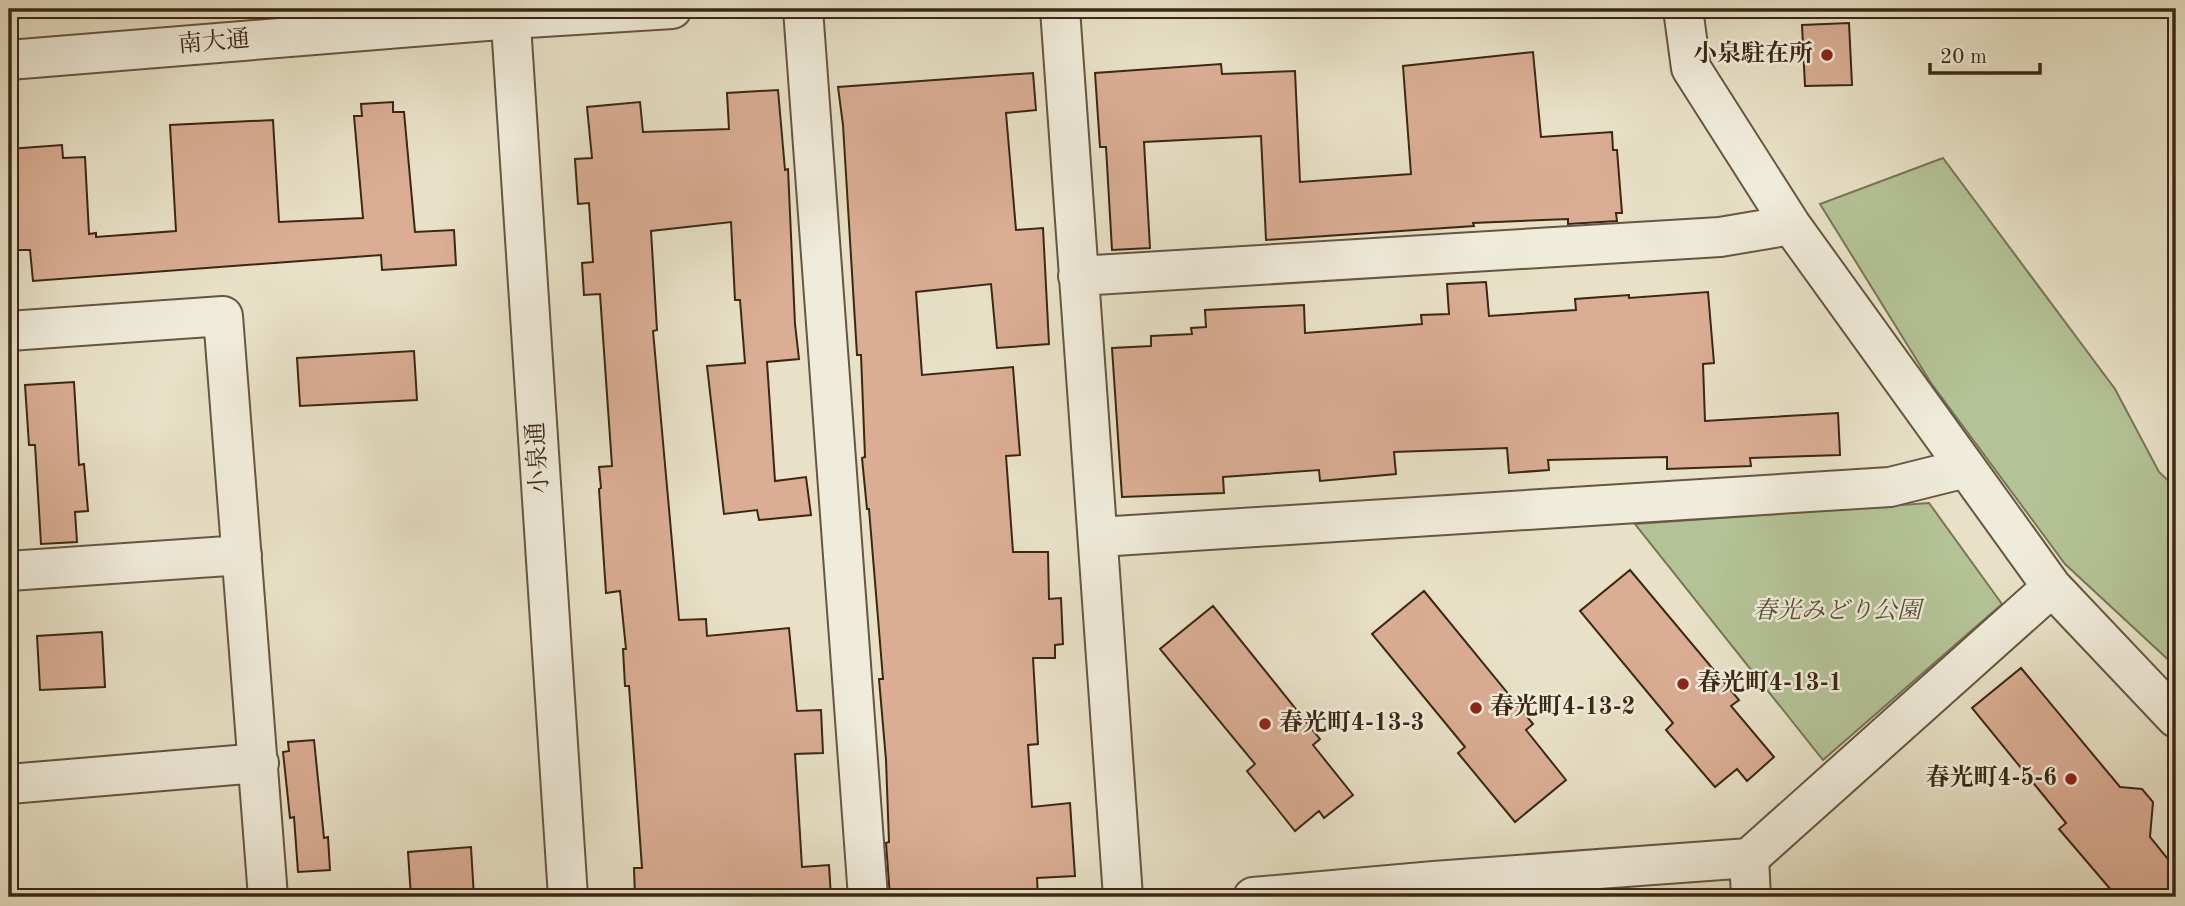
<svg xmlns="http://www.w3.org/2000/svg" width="2185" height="906" font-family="'Old Standard TT','Noto Serif JP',serif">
<rect width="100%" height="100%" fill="#e8e1c7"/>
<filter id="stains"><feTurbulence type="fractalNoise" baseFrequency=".00286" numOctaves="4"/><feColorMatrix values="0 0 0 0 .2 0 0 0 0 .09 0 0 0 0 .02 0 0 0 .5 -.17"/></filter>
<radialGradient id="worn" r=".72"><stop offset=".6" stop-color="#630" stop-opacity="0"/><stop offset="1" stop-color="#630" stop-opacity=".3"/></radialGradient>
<!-- green -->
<path fill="#b4c397" stroke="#787556" stroke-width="2" d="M1943,158L2115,389L2159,472L2176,488V667L2065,564L1931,383L1820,204Z
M1929,503L2002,604L1823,760L1635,524Z"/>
<!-- building -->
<path fill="#daad94" stroke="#3b2715" stroke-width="2" d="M1849,23L1852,85L1805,86L1802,25Z
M1533,52L1541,137L1612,132L1613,150H1617L1622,213H1616L1617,221L1568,224V219L1473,223L1474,226L1266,240L1261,136L1144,142L1150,248L1112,250L1106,147H1100L1095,73L1221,64L1222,74L1295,71L1300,182L1411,174L1403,66Z
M1033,73L1036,110L1006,113L1016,230L1043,228L1049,344L997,348L991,284L916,292L922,375L1013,367L1020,455L1006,456L1013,552H1048L1049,599L1061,598L1063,644L1055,645V658H1033L1038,744L1028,745L1032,807L1070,803L1075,876L1037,878L1038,897H890L886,843L889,842L886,760L879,679H883L869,509H867L862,458L865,457L861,355H857L843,125L838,87Z
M778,90L785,170L788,169L795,324L799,359L767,362L775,481L806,477L811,515L759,520L757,510L724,514L707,366L745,363L740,300H735L731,222L651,231L657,330L653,331L679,620L706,619L707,636L789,628L797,711L821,710L823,753L795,754L802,867L829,865L831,897H635L634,868H642L629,686H625L623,649H626L620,591L606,593L599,489L601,488L599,467L612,466L600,294L584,295L582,263L593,262L589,203L578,204L575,159L592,158L587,107L640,102L643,132L729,129L727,93Z
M393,102V112H404L415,232L454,230L456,265L382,270L381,255L33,281L30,250H9V149L62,145L63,158L85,157L89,234L96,233V237L176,231L170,125L273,120L279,222L363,218L354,116H362L361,104Z
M1486,282L1489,316L1576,310L1575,299L1629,295V298L1708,292L1714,363L1703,364L1705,421L1838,413L1840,455L1750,458L1751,466L1667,469V457L1548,460L1549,470L1509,473L1507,448L1394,452L1396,474L1320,481L1319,470L1223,477L1224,493L1122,497L1112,348L1151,346V336L1192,334L1191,328L1206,327L1205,310L1304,305L1305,333L1422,324L1421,315L1449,314L1447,284Z
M414,351L417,400L300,406L297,358Z
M74,382L79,465L84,464L88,511L75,512L77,542L41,544L35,445H29L25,385Z
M1630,570L1739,700L1731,706L1774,757L1747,781L1737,769L1715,787L1666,730L1673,723L1580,611Z
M1424,591L1533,724L1526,730L1566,780L1515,822L1458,753L1465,747L1372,634Z
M1213,606L1320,739L1313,745L1353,795L1324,818L1319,811L1295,831L1247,771L1255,764L1160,649Z
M102,632L105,687L40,690L37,636Z
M2021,668L2120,787L2142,789L2153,802L2150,837L2176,869V897H2117L2059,829L2066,823L1972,708Z
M314,740L324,838L328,837L330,870L298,872L294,817L290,818L283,752L289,751L288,742Z
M471,847L474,897H411L408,852Z"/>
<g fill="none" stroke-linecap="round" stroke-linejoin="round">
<defs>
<path id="minor" d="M510,9L568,897
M803,9L868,897
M1060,9L1123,897
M1683,9L1691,68L1791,225L2052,587L2176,718
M9,60L511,19L672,9
M1078,276L1720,237L1791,225
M9,331L223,316L268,897
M1099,537L1890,487L1966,468
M9,571L242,555
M9,784L259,763
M1749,858L1751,897
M1253,897L1434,881L1749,858L2052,587"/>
</defs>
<!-- minor casing -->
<use href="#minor" stroke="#665642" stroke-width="42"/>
<!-- minor -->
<use href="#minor" stroke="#f0ecdb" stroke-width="38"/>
</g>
<!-- markers -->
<g fill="#8f2418" stroke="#f0ecdb" stroke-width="2.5">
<circle cx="1827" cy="55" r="7"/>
<circle cx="1683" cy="684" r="7"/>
<circle cx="1476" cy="708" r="7"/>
<circle cx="1265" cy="724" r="7"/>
<circle cx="2071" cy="779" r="7"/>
</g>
<g text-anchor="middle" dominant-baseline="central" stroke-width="5" stroke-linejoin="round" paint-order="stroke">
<!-- street labels -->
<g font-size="24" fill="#3b2715" stroke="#f0ecdb">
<text transform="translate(214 43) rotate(-5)">南大通</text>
<text transform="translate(539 458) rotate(-94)">小泉通</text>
</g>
<!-- poi labels -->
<g font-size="24" font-weight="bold" fill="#3b2715" stroke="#f0ecdb" text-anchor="start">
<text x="1813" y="55" text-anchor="end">小泉駐在所</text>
<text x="1697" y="684">春光町4-13-1</text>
<text x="1490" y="708">春光町4-13-2</text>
<text x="1279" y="724">春光町4-13-3</text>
<text x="2057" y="779" text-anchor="end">春光町4-5-6</text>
</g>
<!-- park labels -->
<g font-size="24" font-style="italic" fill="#594e36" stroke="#f0ecdb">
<text x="1837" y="612">春光みどり公園</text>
</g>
</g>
<!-- margin -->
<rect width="2185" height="906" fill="none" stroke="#e8e1c7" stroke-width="35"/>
<rect x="10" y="10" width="2164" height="885" fill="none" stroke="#3b2715" stroke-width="3.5"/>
<rect x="18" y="18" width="2150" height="871" fill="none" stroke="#3b2715" stroke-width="2"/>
<!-- scale -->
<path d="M1930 63v10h110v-10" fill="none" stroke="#3b2715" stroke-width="3.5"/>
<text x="1940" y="63" font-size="21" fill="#3b2715" stroke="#f0ecdb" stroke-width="5" paint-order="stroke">20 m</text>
<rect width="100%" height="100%" filter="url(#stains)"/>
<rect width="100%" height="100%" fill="url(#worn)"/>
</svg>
